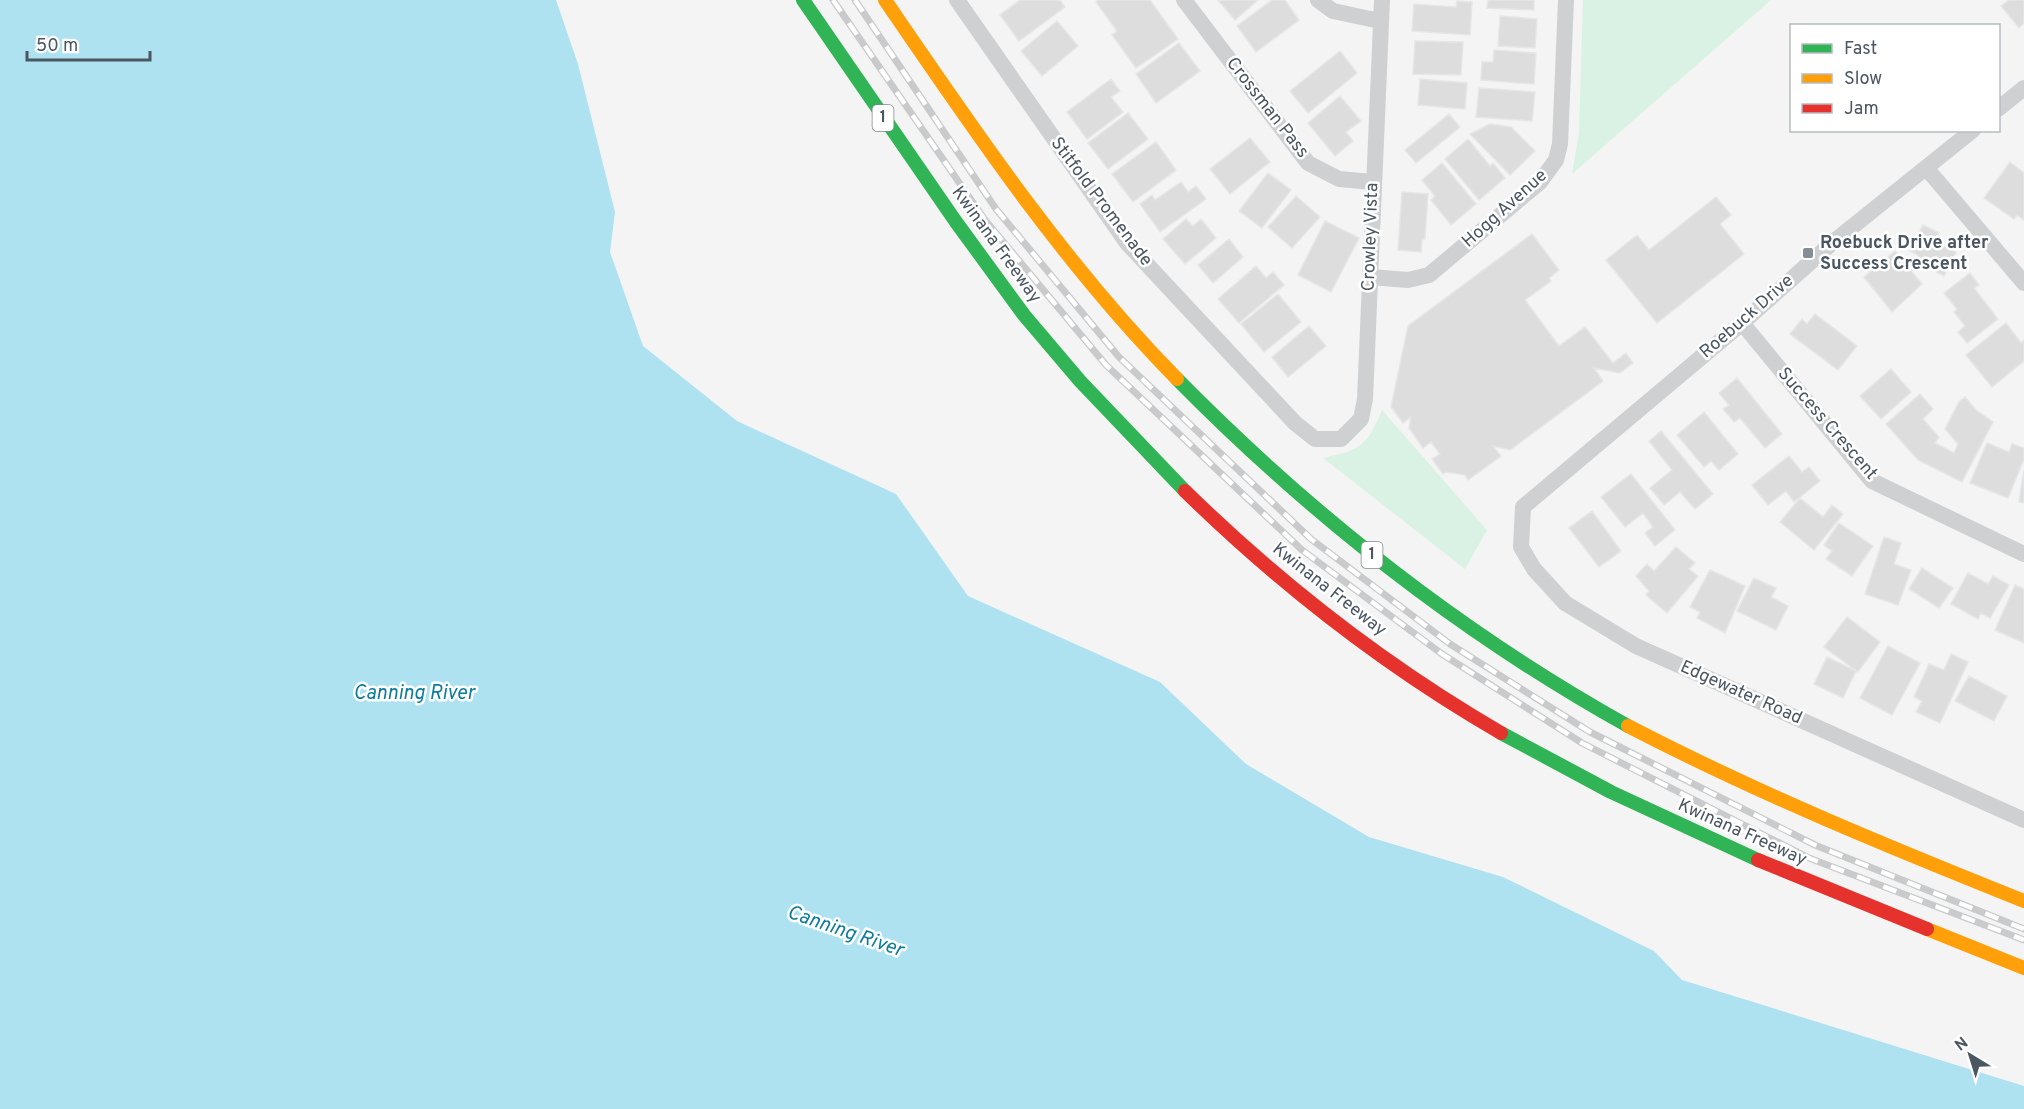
<svg xmlns="http://www.w3.org/2000/svg" width="2024" height="1109" font-family="Overpass,sans-serif">
<rect width="100%" height="100%" fill="#f4f4f4"/>
<!-- green -->
<path fill="#d9f2e3" d="M1583,0H1771L1572,174L1579,133Z
M1382,410L1487,530L1465,569L1323,458C1361,450 1367,446 1382,410Z"/>
<!-- water -->
<path fill="#aee2f0" d="M0,0H556L578,64L615,212L610,252L643,346L737,421L896,494L968,596L1160,682L1246,764L1369,837L1503,877L1654,951L1682,980L2024,1086V1109H0Z"/>
<!-- building -->
<path fill="#ddddde" stroke="#e5e6e7" stroke-width="1.5" d="M1020,0H1060L1065,7L1019,41L1000,15Z
M1098,0H1150L1178,39L1136,68L1112,35L1117,31L1096,2Z
M1218,0H1258L1235,20Z
M1272,0H1285L1299,20L1256,52L1237,26Z
M1488,0H1534V10L1487,8Z
M2009,0H2024V23L2019,28L2001,6Z
M1457,1L1472,2L1470,35L1412,31L1414,4L1456,7Z
M1500,16L1537,19L1535,48L1498,46Z
M1057,21L1078,46L1042,76L1021,51Z
M1415,41L1463,42L1461,75L1413,74Z
M1179,43L1200,71L1156,103L1136,74Z
M1494,50L1536,53L1534,84L1481,80L1482,62H1493Z
M1340,51L1357,73L1308,113L1290,91Z
M1111,79L1120,91L1111,97L1123,112L1087,139L1067,112Z
M1420,79L1467,83L1465,109L1418,105Z
M1479,88L1535,92L1532,121L1476,117Z
M1340,96L1361,121L1346,132L1353,141L1335,156L1308,123Z
M1128,113L1148,139L1108,169L1088,143Z
M1449,114L1460,127L1416,163L1405,150Z
M1490,124L1511,127L1535,151L1510,175L1470,134Z
M1250,138L1270,162L1230,194L1210,169Z
M1468,139L1490,166L1493,163L1505,178L1479,200L1445,159Z
M1156,142L1176,170L1133,202L1112,174Z
M2010,162L2024,173V220L2017,215L2014,219L1984,198Z
M1442,163L1476,204L1451,225L1431,200L1435,196L1422,180Z
M1268,173L1291,190L1262,228L1239,211Z
M1181,182L1188,192L1196,186L1206,199L1160,232L1140,204L1152,195L1155,200Z
M1402,192L1428,194L1425,239H1422L1421,252L1398,250Z
M1296,196L1320,217L1292,248L1268,227Z
M1716,197L1731,215L1720,224L1744,254L1657,323L1606,260L1637,235L1649,250Z
M1186,219L1193,226L1201,219L1216,238L1185,264L1163,239Z
M1325,221L1359,238L1331,292L1298,275Z
M1923,225L1939,233L1935,242L1956,252L1944,276L1915,261L1918,255L1910,251Z
M1532,234L1559,270L1549,278L1551,281L1525,300L1559,346L1585,327L1613,363L1626,353L1633,363L1620,373L1594,368L1603,381L1510,450L1493,446L1501,456L1468,480L1465,475L1446,472L1443,474L1432,459L1440,454L1431,442L1423,448L1409,428L1411,417L1403,423L1391,407L1408,326Z
M1229,239L1243,257L1213,283L1198,265Z
M1895,251L1922,284L1892,312L1864,277Z
M1256,266L1266,278L1273,272L1284,285L1239,323L1218,299Z
M1970,273L1979,285L1974,288L1998,319L1967,343L1958,332L1965,326L1954,312L1957,309L1944,293Z
M1278,294L1301,322L1264,352L1241,324Z
M1815,314L1857,346L1838,370L1790,334L1802,319L1807,324Z
M2006,323L2021,343L2024,340V361L1992,387L1966,355Z
M1309,326L1326,346L1288,377L1272,357Z
M1891,369L1911,392L1881,419L1860,396Z
M1737,378L1782,434L1765,448L1740,418L1734,422L1723,409L1729,405L1719,393Z
M1920,394L1933,409L1923,419L1939,437L1935,443L1954,453L1958,444L1945,429L1959,402L1965,397L1976,410L1993,422L1962,482L1918,460L1886,424Z
M1704,412L1738,454L1719,470L1711,461L1704,467L1677,435Z
M1661,431L1713,494L1695,509L1680,492L1664,505L1650,488L1672,470L1649,441Z
M1987,443L2009,452L2012,444L2024,448V459L2008,498L1970,483Z
M1789,456L1802,472L1809,467L1820,481L1794,502L1786,491L1768,505L1752,485Z
M2024,470V503L2019,502Z
M1631,474L1675,530L1655,546L1645,533L1653,527L1643,513L1625,527L1601,497Z
M1800,498L1823,517L1832,505L1843,514L1814,550L1780,522Z
M1592,511L1621,551L1599,567L1569,528Z
M1839,523L1873,546L1852,576L1826,559L1832,551L1824,545Z
M1884,537L1901,543L1894,564L1911,570L1898,605L1865,594Z
M1676,547L1695,563L1689,569L1698,576L1667,613L1646,595L1649,591L1636,576L1647,564L1654,571Z
M1922,568L1953,588L1939,608L1909,589Z
M1710,570L1745,586L1725,633L1697,618L1700,612L1690,607Z
M1968,573L1988,584L1993,576L2009,585L1990,618L1981,613L1978,619L1951,604Z
M1754,578L1776,588L1771,597L1788,606L1776,630L1737,611Z
M2015,585L2024,589V643L1995,630Z
M1847,617L1880,642L1858,672L1824,647Z
M1888,646L1920,663L1892,715L1860,698Z
M1951,654L1968,662L1940,723L1916,712L1922,701L1914,697L1929,664L1944,670Z
M1827,657L1856,671L1843,698L1814,684Z
M1969,676L2007,696L1994,721L1955,701Z"/>
<g fill="none" stroke-linecap="round" stroke-linejoin="round">
<!-- street -->
<path stroke="#ced0d2" stroke-width="16" d="M957,0L1127,243L1295,423L1315,439H1341L1361,419L1365,399L1382,0
M1184,0L1308,163L1339,179L1372,182
M1318,0L1333,11L1380,21
M1998,109L2024,88
M1973,130L1832,243L1742,323L1523,507L1521,547L1534,569L1565,603L1636,646L2024,820
M1927,169L2024,283
M1370,277L1408,280L1429,275L1540,182L1556,160L1560,144L1566,0
M1742,323L1872,481L2024,554"/>
<!-- fast -->
<path stroke="#30b455" stroke-width="14" d="M803,0L956,222L1024,315L1080,381L1185,491
M1177,379C1311,515 1461,633 1628,726
M1501,733L1611,792L1758,860"/>
<!-- slow -->
<path stroke="#ff9f0a" stroke-width="14" d="M885,0C976,133 1064,264 1177,379
M1628,726C1757,793 1889,847 2024,901
M1927,929L2024,968"/>
<!-- jam -->
<path stroke="#e5322d" stroke-width="14" d="M1185,491C1279,583 1387,667 1501,733
M1758,860L1927,929"/>
<defs>
<path id="rail" d="M833,0L985,220L1106,365L1302,550L1442,654L1582,743L1809,858L2024,940
M855,0L996,209L1119,357L1311,539L1450,644L1590,732L1815,845L2024,929"/>
</defs>
<!-- rail casing -->
<use href="#rail" stroke="#c9cacc" stroke-width="7"/>
<!-- rail -->
<use href="#rail" stroke="#fff" stroke-width="4.5" stroke-dasharray="14" stroke-linecap="butt"/>
</g>
<!-- markers -->
<rect fill="#868d94" stroke="#fff" stroke-width="2" x="1802" y="247" width="12" height="12" rx="3"/>
<g text-anchor="middle" dominant-baseline="central" stroke-width="5" stroke-linejoin="round" paint-order="stroke">
<!-- shield labels -->
<g fill="#fff" stroke="#808990" stroke-width="1.5">
<rect x="872.5" y="105" width="21" height="26" rx="4.5"/>
<rect x="1361.5" y="542" width="21" height="26" rx="4.5"/>
</g>
<g font-size="16" font-weight="bold" fill="#4a5661">
<text x="883" y="118">1</text>
<text x="1372" y="555">1</text>
</g>
<!-- street labels -->
<g font-size="18" fill="#4a5661" stroke="#fff">
<text transform="translate(1267 108) rotate(52)">Crossman Pass</text>
<text transform="translate(1101 202) rotate(53)">Stitfold Promenade</text>
<text transform="translate(1505 209) rotate(-42)">Hogg Avenue</text>
<text transform="translate(1371 237) rotate(-88)">Crowley Vista</text>
<text transform="translate(996 245) rotate(54)">Kwinana Freeway</text>
<text transform="translate(1747 317) rotate(-41)">Roebuck Drive</text>
<text transform="translate(1827 424) rotate(49)">Success Crescent</text>
<text transform="translate(1329 590) rotate(38)">Kwinana Freeway</text>
<text transform="translate(1741 693) rotate(24)">Edgewater Road</text>
<text transform="translate(1742 833) rotate(24)">Kwinana Freeway</text>
</g>
<!-- poi labels -->
<g font-size="18" font-weight="bold" fill="#4a5661" stroke="#fff" text-anchor="start">
<text x="1820" y="243">Roebuck Drive after<tspan x="1820" dy="21">Success Crescent</tspan></text>
</g>
<!-- water labels -->
<g font-size="20" font-style="italic" fill="#0c7c9b" stroke="#fff">
<text x="414" y="694">Canning River</text>
<text transform="translate(845 932) rotate(19)">Canning River</text>
</g>
</g>
<!-- legend -->
<rect x="1790" y="24" width="210" height="108" fill="#ffffff" stroke="#b7bbc0" stroke-width="1.5"/>
<rect x="1802" y="44" width="30" height="9" fill="#30b455" stroke="#b7bbc0" stroke-width="1.5"/>
<text x="1844" y="54" font-size="18" fill="#4a5661">Fast</text>
<rect x="1802" y="74" width="30" height="9" fill="#ff9f0a" stroke="#b7bbc0" stroke-width="1.5"/>
<text x="1844" y="84" font-size="18" fill="#4a5661">Slow</text>
<rect x="1802" y="104" width="30" height="9" fill="#e5322d" stroke="#b7bbc0" stroke-width="1.5"/>
<text x="1844" y="114" font-size="18" fill="#4a5661">Jam</text>
<!-- north arrow -->
<g transform="translate(1970 1055) rotate(322)" stroke="#ffffff" stroke-width="4.5" paint-order="stroke">
<path d="M0-4.5L10 22L0 15L-10 22Z" fill="#4a5661"/>
<text y="-9" font-size="16" font-weight="bold" text-anchor="middle" fill="#4a5661">N</text>
</g>
<!-- scale -->
<path d="M27 51v9h123v-9" fill="none" stroke="#4a5661" stroke-width="3"/>
<text x="36" y="51" font-size="18" fill="#4a5661" stroke="#ffffff" stroke-width="4.5" paint-order="stroke">50 m</text>
</svg>
